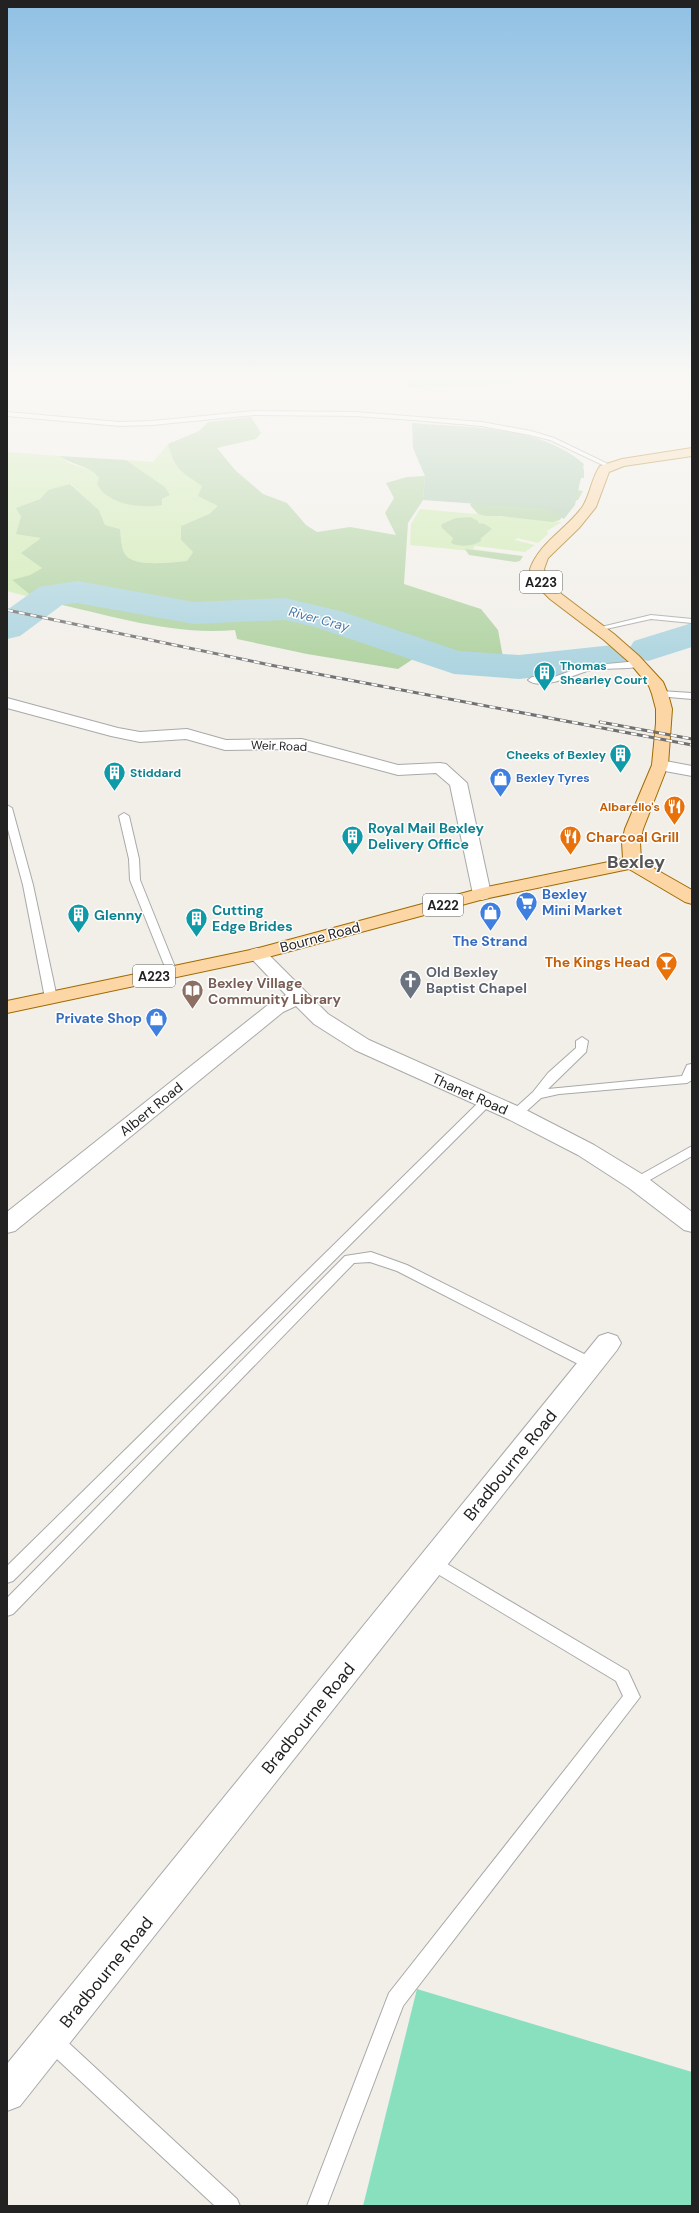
<svg xmlns="http://www.w3.org/2000/svg" width="699" height="2213" font-family="'DM Sans',sans-serif">
<rect width="100%" height="100%" fill="#f2efe9"/>
<!-- grass -->
<path fill="#cdebb0" d="M168,444C176,476 183,467 203,486C209,492 213,499 219,506L209,514L181,526V540L193,552L187,561C173,562 133,568 125,554C121,548 121,536 120,529L105,525L99,510L71,484L48,490L40,499L16,508L42,538V568L30,575L13,581L34,598L7,591V452L59,456L69,463L95,472L100,479L162,499L170,495L165,487L126,460L153,462Z
M420,509L562,522L547,531L548,534L538,543L517,538L515,540L535,545L525,552L475,546L473,549L523,556L410,545L411,524Z"/>
<!-- forest -->
<path fill="#add19e" d="M235,374H307L310,379Z
M407,374H507L517,384L408,388Z
M251,417L261,433L256,439L217,448L235,470L263,494L287,503L306,525L317,532L350,527L396,535L385,513L394,498L386,483L407,477L425,476L423,500L408,523L404,584L481,609L498,630L503,657L501,660L462,659L435,650L416,657L398,669L307,654L237,639L235,630C173,636 109,615 49,602L34,598L12,580L30,575L42,568L21,553L41,538L16,534L21,517L16,508L40,499L48,490L70,484L99,510L105,525L120,529C121,536 121,548 125,554C133,568 173,562 187,561L193,552L181,540V526L209,514L218,506L198,496L202,486C181,471 175,471 168,444L199,431L208,422Z
M59,456L126,460L165,487L170,495L162,499V505C145,508 120,506 105,494C102,492 99,487 97,484L99,478C91,466 72,465 59,456Z
M576,466L584,469V478H575L577,490L583,491L578,500L572,502L560,520L553,522L500,516H486L478,514L470,505L473,501Z
M470,517L478,521V523L485,524L492,529L480,539L482,540C474,547 459,547 451,543L453,538L441,527L442,524L456,518Z
M465,549L523,556L520,561L515,562L469,555Z"/>
<!-- cemetery -->
<path fill="#aacbaf" d="M412,423C470,428 537,424 584,464L575,505L564,519L548,509L423,500L425,476L413,448Z"/>
<!-- pitch -->
<path fill="#88e0be" d="M417,1989L692,2072V2206H363Z"/>
<g fill="none" stroke-linecap="round" stroke-linejoin="round">
<!-- river -->
<path fill="#aad3df" fill-rule="evenodd" d="M77,581L194,602L285,598L340,611L459,651L519,655L613,645L627,649L633,657L627,665L613,669L519,679L454,674L315,627L285,620L194,624L77,603L62,605L20,636L7,639V610L39,587Z
M692,623V647L648,661L634,657L629,649L634,641Z"/>
<defs>
<path id="service" d="M254,411L355,412L482,422L531,431L554,438L612,466L607,467L550,440L530,435L482,426L413,420L355,416L254,415L152,425L120,426L7,416V412L120,422L152,421Z
M651,615L692,619V623L651,619L597,631L593,629Z
M639,661L642,662V666C624,670 604,667 587,671C574,675 540,691 528,680L532,677H554L585,666Z
M660,691L692,693V699L657,696V692Z
M7,805L12,808L33,885L57,998L51,1001L45,998L23,885L7,826Z
M124,813L129,816L139,859L140,880L177,972L176,974H168L167,972L130,880L129,859L119,816Z
M582,1037L588,1041L586,1052L548,1089L682,1076L687,1065L691,1064L692,1080L687,1083L559,1094L541,1098L520,1117H512L510,1114L512,1111L533,1092L548,1073L576,1048V1041Z
M487,1097L491,1098L493,1101L491,1104L13,1581L7,1583V1566L483,1098Z
M692,1146V1156L641,1185H633L631,1182L633,1179Z
M371,1252L407,1265L596,1360L598,1364L596,1368L591,1369L586,1368L397,1271L370,1262L354,1263L13,1614L7,1616V1598L345,1256Z
M432,1555L628,1671L640,1697L403,2006L327,2206H307L389,1993L623,1696L616,1681L426,1567L424,1562L426,1557Z
M52,2031L59,2034L237,2199L240,2206H215L45,2048L42,2041L45,2034Z"/>
<path id="minor" d="M7,698L118,728L140,732L187,729L226,740L302,739L398,765L440,763L446,764L467,783L491,894L489,898L482,900L475,898L473,894L450,785L436,773L398,775L301,749L225,750L186,739L140,742L111,736L7,708Z
M660,760L692,766V776L654,769L652,765L654,761Z
M257,948L264,950L328,1014L369,1040L524,1109L594,1145L645,1176L692,1212V1232L684,1230L629,1188L578,1155L508,1119L355,1050L314,1024L296,1006L283,1012L15,1231L7,1233V1212L269,1004L286,995L247,954L250,950Z
M608,1333L617,1336L621,1343L617,1350L20,2106L7,2111V2064L599,1336Z"/>
<path id="primary" d="M692,448V456L624,466L609,472L596,507L579,528L548,558L544,569L546,579L560,593L614,634L639,656L663,682L668,694L672,709L668,765L643,829L640,842L641,861L692,890V904L685,902L629,869L484,899L257,960L7,1013V1001L255,949L482,888L623,859L622,842L625,829L652,765L656,723V709L652,694L649,686L629,662L604,640L550,599L534,583L530,569C540,542 567,529 583,506C591,493 591,479 600,466L622,459Z"/>
</defs>
<!-- service casing -->
<use href="#service" stroke="#a9a9a9" stroke-width="2"/>
<!-- minor casing -->
<use href="#minor" stroke="#a9a9a9" stroke-width="2"/>
<!-- primary casing -->
<use href="#primary" stroke="#a06b00" stroke-width="2"/>
<!-- service -->
<use href="#service" fill="#fff" fill-rule="evenodd"/>
<!-- minor -->
<use href="#minor" fill="#fff" fill-rule="evenodd"/>
<!-- primary -->
<use href="#primary" fill="#fcd6a4" fill-rule="evenodd"/>
<defs>
<path id="rail" d="M7,610L270,665L692,745
M600,722L692,739"/>
</defs>
<!-- rail casing -->
<use href="#rail" stroke="#707070" stroke-width="3"/>
<!-- rail -->
<use href="#rail" stroke="#fff" stroke-width="2" stroke-dasharray="6" stroke-linecap="butt"/>
</g>
<!-- sky -->
<linearGradient id="sky" x2="0" y2="1"><stop stop-color="#8fc0e4"/><stop offset="0.55" stop-color="#f9f8f5"/><stop offset="1" stop-color="#f9f8f5" stop-opacity="0"/></linearGradient>
<rect width="699" height="684" fill="url(#sky)"/>
<!-- icons -->
<defs>
<symbol id="building-pin" viewBox="-11 -11 22 30"><path d="M0 17L-7.5 6A9.5 9.5 0 1 1 7.5 6Z" fill="#0f9aa8" stroke="#fff"/><path d="M-4-6H4V6H1V3H-1V6H-4ZM-2.5-4.3h1.7v1.8h-1.7ZM.8-4.3h1.7v1.8H.8ZM-2.5-1h1.7V.8h-1.7ZM.8-1h1.7V.8H.8Z" fill="#fff"/></symbol>
<symbol id="shop-pin" viewBox="-11 -11 22 30"><path d="M0 17L-7.5 6A9.5 9.5 0 1 1 7.5 6Z" fill="#3f7fe0" stroke="#fff"/><path d="M-5-2.5h2.3a2.7 3.5 0 0 1 5.4 0H5L5.5 6h-11ZM-1.5-2.5h3a1.5 2.3 0 0 0-3 0Z" fill="#fff"/></symbol>
<symbol id="restaurant-pin" viewBox="-11 -11 22 30"><path d="M0 17L-7.5 6A9.5 9.5 0 1 1 7.5 6Z" fill="#e8710a" stroke="#fff"/><path d="M-5-6h1v4h1v-4h1v4h1v-4h1v5L-1.5 .5V6h-2V.5L-5-1ZM5-6V6H3V1.5H1.5Q1.5-4 5-6Z" fill="#fff"/></symbol>
<symbol id="supermarket-pin" viewBox="-11 -11 22 30"><path d="M0 17L-7.5 6A9.5 9.5 0 1 1 7.5 6Z" fill="#3f7fe0" stroke="#fff"/><path d="M-6-5.5h2.5l.6 2H6L4.5 2H-2.5L-4.4-4H-6ZM-1.5 3.2a1.3 1.3 0 1 0 .1 0ZM3 3.2a1.3 1.3 0 1 0 .1 0Z" fill="#fff"/></symbol>
<symbol id="bar-pin" viewBox="-11 -11 22 30"><path d="M0 17L-7.5 6A9.5 9.5 0 1 1 7.5 6Z" fill="#e8710a" stroke="#fff"/><path d="M-6-5H6L.8 .8V4.5H3.5V6h-7V4.5H-.8V.8Z" fill="#fff"/></symbol>
<symbol id="church-pin" viewBox="-11 -11 22 30"><path d="M0 17L-7.5 6A9.5 9.5 0 1 1 7.5 6Z" fill="#6b7280" stroke="#fff"/><path d="M-1.2-6h2.4v3.5h3.3v2.4h-3.3V6h-2.4V-.1h-3.3v-2.4h3.3Z" fill="#fff"/></symbol>
<symbol id="library-pin" viewBox="-11 -11 22 30"><path d="M0 17L-7.5 6A9.5 9.5 0 1 1 7.5 6Z" fill="#8d6e63" stroke="#fff"/><path d="M-6-4Q-3-5.5-.7-3.5V5Q-3 3-6 4ZM6-4Q3-5.5 .7-3.5V5Q3 3 6 4Z" fill="#fff"/></symbol>
</defs>
<g fill-rule="evenodd">
<use href="#building-pin" x="532" y="660" width="25" height="34"/>
<use href="#building-pin" x="608" y="742" width="25" height="34"/>
<use href="#building-pin" x="102" y="760" width="25" height="34"/>
<use href="#shop-pin" x="488" y="766" width="25" height="34"/>
<use href="#restaurant-pin" x="662" y="794" width="25" height="34"/>
<use href="#building-pin" x="340" y="824" width="25" height="34"/>
<use href="#restaurant-pin" x="558" y="824" width="25" height="34"/>
<use href="#supermarket-pin" x="514" y="890" width="25" height="34"/>
<use href="#shop-pin" x="478" y="900" width="25" height="34"/>
<use href="#building-pin" x="66" y="902" width="25" height="34"/>
<use href="#building-pin" x="184" y="906" width="25" height="34"/>
<use href="#bar-pin" x="654" y="950" width="25" height="34"/>
<use href="#church-pin" x="398" y="968" width="25" height="34"/>
<use href="#library-pin" x="180" y="978" width="25" height="34"/>
<use href="#shop-pin" x="144" y="1006" width="25" height="34"/>
</g>
<g text-anchor="middle" dominant-baseline="central" stroke-width="3" stroke-linejoin="round" paint-order="stroke">
<!-- far-culture labels -->
<g font-size="12" font-weight="bold" fill="#0d838f" stroke="#fff" text-anchor="start">
<text x="560" y="666">Thomas<tspan x="560" dy="14">Shearley Court</tspan></text>
<text x="606" y="755" text-anchor="end">Cheeks of Bexley</text>
<text x="130" y="773">Stiddard</text>
</g>
<!-- far-street labels -->
<g font-size="12" fill="#222" stroke="#fff">
<text transform="translate(279 746) rotate(2)">Weir Road</text>
</g>
<!-- far-shop labels -->
<g font-size="12" font-weight="bold" fill="#366cbe" stroke="#fff" text-anchor="start">
<text x="516" y="778">Bexley Tyres</text>
</g>
<!-- far-food labels -->
<g font-size="12" font-weight="bold" fill="#c56008" stroke="#fff" text-anchor="end">
<text x="660" y="807">Albarello's</text>
</g>
<!-- shield labels -->
<g fill="#fff" stroke="#646464" stroke-width="1">
<rect x="520" y="571" width="42" height="22" rx="3"/>
<rect x="423" y="894" width="40" height="22" rx="3"/>
<rect x="133" y="965" width="42" height="22" rx="3"/>
</g>
<g font-size="13" font-weight="bold" fill="#222">
<text x="541" y="582">A223</text>
<text x="443" y="905">A222</text>
<text x="154" y="976">A223</text>
</g>
<!-- far-water labels -->
<g font-size="13" font-style="italic" fill="#4a7aab" stroke="#fff">
<text transform="translate(319 619) rotate(15)">River Cray</text>
</g>
<!-- culture labels -->
<g font-size="14" font-weight="bold" fill="#0d838f" stroke="#fff" text-anchor="start">
<text x="368" y="828">Royal Mail Bexley<tspan x="368" dy="16">Delivery Office</tspan></text>
<text x="212" y="910">Cutting<tspan x="212" dy="16">Edge Brides</tspan></text>
<text x="94" y="915">Glenny</text>
</g>
<!-- food labels -->
<g font-size="14" font-weight="bold" fill="#c56008" stroke="#fff" text-anchor="start">
<text x="586" y="837">Charcoal Grill</text>
<text x="650" y="962" text-anchor="end">The Kings Head</text>
</g>
<!-- shop labels -->
<g font-size="14" font-weight="bold" fill="#366cbe" stroke="#fff" text-anchor="start">
<text x="542" y="894">Bexley<tspan x="542" dy="16">Mini Market</tspan></text>
<text x="490" y="941" text-anchor="middle">The Strand</text>
<text x="142" y="1018" text-anchor="end">Private Shop</text>
</g>
<!-- street labels -->
<g font-size="14" fill="#222" stroke="#fff">
<text transform="translate(320 937) rotate(-15)">Bourne Road</text>
<text transform="translate(470 1094) rotate(24)">Thanet Road</text>
<text transform="translate(151 1109) rotate(-39)">Albert Road</text>
</g>
<!-- worship labels -->
<g font-size="14" font-weight="bold" fill="#5b616d" stroke="#fff" text-anchor="start">
<text x="426" y="972">Old Bexley<tspan x="426" dy="16">Baptist Chapel</tspan></text>
</g>
<!-- education labels -->
<g font-size="14" font-weight="bold" fill="#785e54" stroke="#fff" text-anchor="start">
<text x="208" y="983">Bexley Village<tspan x="208" dy="16">Community Library</tspan></text>
</g>
<!-- near-street labels -->
<g font-size="17" fill="#222" stroke="#fff">
<text transform="translate(510 1465) rotate(-51)">Bradbourne Road</text>
<text transform="translate(308 1718) rotate(-51)">Bradbourne Road</text>
<text transform="translate(106 1972) rotate(-51)">Bradbourne Road</text>
</g>
<!-- district labels -->
<g font-size="18" font-weight="bold" fill="#555" stroke="#fff">
<text x="636" y="862">Bexley</text>
</g>
</g>
<!-- border -->
<rect width="699" height="2213" fill="none" stroke="#222222" stroke-width="16"/>
</svg>
